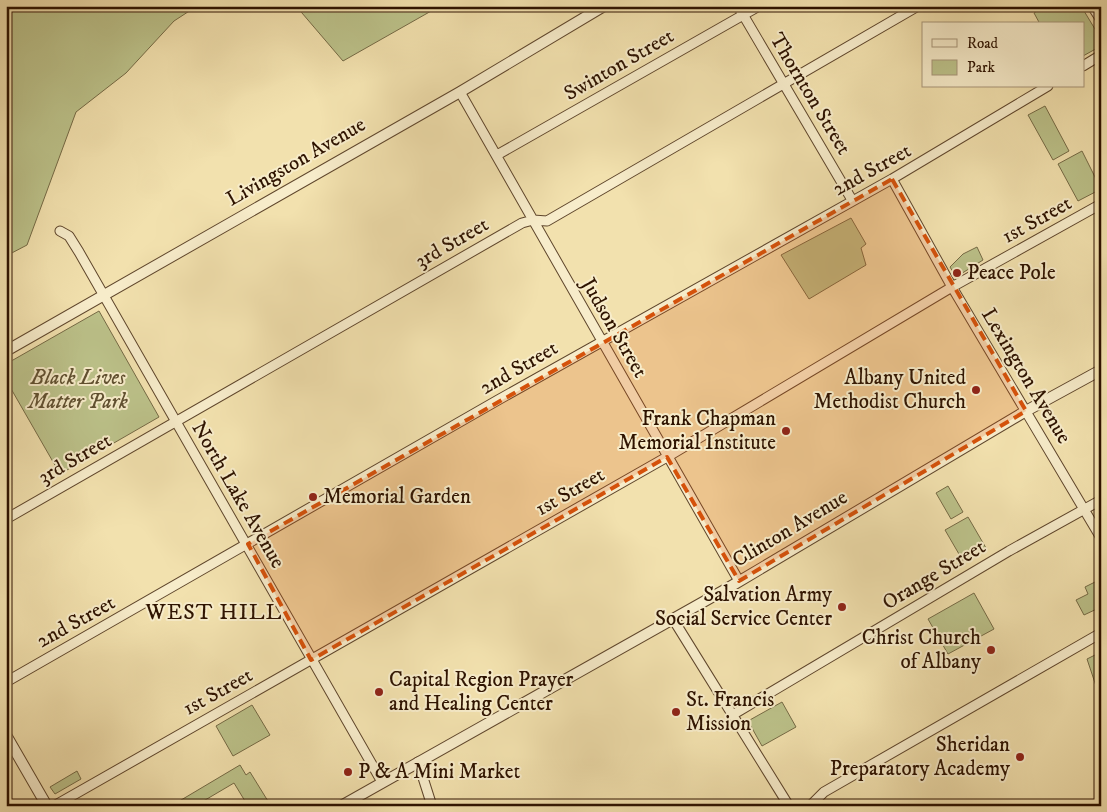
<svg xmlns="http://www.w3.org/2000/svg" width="1107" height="812" font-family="'IM FELL DW Pica',serif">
<rect width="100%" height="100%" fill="#f2e1ae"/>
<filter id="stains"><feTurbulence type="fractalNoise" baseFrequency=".004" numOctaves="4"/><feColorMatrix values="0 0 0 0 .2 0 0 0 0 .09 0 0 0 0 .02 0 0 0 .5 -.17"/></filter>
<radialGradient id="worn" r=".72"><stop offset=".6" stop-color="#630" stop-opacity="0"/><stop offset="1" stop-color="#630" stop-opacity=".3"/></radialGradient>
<!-- green -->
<path fill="#bcc28a" stroke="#756a45" d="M6,6H197L174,21L126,73L76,112L27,245L6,256Z
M296,6H440L343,61Z
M1045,6H1081L1101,39V46L1083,56V24H1040L1034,13Z
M1045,106L1069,151L1053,160L1028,115Z
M1082,151L1101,189L1078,201L1058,164Z
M851,218L866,244L861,248L866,265L809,299L781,255Z
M977,247L983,260L956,277L950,267L963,254Z
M99,311L159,417L60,474L6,380V364Z
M948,486L963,512L951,519L936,493Z
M968,517L986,548L963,561L945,530Z
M1101,579V607L1084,615L1076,600L1088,594L1085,587Z
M974,593L994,629L948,654L928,619Z
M1101,652V694L1099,695L1087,659Z
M782,702L796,727L762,746L748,721Z
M252,705L270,735L233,756L216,726Z
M240,765L246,775L250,772L271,806H248L234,783L195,806H171Z
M77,771L81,779L55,794L50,787Z"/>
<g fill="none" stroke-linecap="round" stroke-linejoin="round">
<defs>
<path id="minor" d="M738,6L852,200
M1092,6L1101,20
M1083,66L1101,55
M460,92L739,581
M497,155L759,6
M892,179L952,287L1101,538
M60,231L69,236L79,252L382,782
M6,519L522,223L533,220L547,221L918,6
M673,619L789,806
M6,682L498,400L892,179L1048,86
M734,714L1009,551L1101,500
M418,762L432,806
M54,806L667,457L952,287L1101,204
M810,806L824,792L1101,633"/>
<path id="tertiary" d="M6,351L460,92L604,6
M6,735L47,806
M341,806L728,588L1026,411L1101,370"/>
</defs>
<!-- minor casing -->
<use href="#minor" stroke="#5f462c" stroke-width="11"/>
<!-- tertiary casing -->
<use href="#tertiary" stroke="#5f462c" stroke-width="12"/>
<!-- minor -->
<use href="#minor" stroke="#f7ecca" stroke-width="9"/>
<!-- tertiary -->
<use href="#tertiary" stroke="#f7ecca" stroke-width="10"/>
</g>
<!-- marked area -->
<path fill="#d5520b" fill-opacity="0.2" stroke="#d5520b" stroke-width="4" stroke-dasharray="10 6" stroke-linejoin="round" d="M892,179L1026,411L739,581L667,457L311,660L248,544Z"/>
<!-- markers -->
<g fill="#8f2418" stroke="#f7ecca" stroke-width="2">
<circle cx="957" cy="273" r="5"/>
<circle cx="976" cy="390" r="5"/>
<circle cx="786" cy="431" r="5"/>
<circle cx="313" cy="497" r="5"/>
<circle cx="842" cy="607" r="5"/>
<circle cx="991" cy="650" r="5"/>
<circle cx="379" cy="692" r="5"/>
<circle cx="676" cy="712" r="5"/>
<circle cx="1020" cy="757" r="5"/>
<circle cx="348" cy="772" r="5"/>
</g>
<g text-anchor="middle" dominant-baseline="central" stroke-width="4" stroke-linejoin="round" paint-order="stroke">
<!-- street labels -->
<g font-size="21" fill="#2e1300" stroke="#f7ecca">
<text transform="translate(619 65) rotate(-30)">Swinton Street</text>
<text transform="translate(810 94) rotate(59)">Thornton Street</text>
<text transform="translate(296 162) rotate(-30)">Livingston Avenue</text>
<text transform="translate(872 170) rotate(-29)">2nd Street</text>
<text transform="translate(1037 220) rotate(-29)">1st Street</text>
<text transform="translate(452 243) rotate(-30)">3rd Street</text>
<text transform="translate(614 328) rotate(60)">Judson Street</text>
<text transform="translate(519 368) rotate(-30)">2nd Street</text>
<text transform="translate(1026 376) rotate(59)">Lexington Avenue</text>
<text transform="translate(75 459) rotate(-30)">3rd Street</text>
<text transform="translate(570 492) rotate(-30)">1st Street</text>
<text transform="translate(238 495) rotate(60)">North Lake Avenue</text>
<text transform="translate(790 529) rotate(-31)">Clinton Avenue</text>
<text transform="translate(934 575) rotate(-31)">Orange Street</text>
<text transform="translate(76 622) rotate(-29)">2nd Street</text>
<text transform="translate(218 692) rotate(-29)">1st Street</text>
</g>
<!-- poi labels -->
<g font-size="21" fill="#2e1300" stroke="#f7ecca" text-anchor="start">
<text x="967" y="273">Peace Pole</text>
<text x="966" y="378" text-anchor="end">Albany United<tspan x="966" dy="24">Methodist Church</tspan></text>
<text x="776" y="419" text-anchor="end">Frank Chapman<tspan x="776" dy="24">Memorial Institute</tspan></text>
<text x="323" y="497">Memorial Garden</text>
<text x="832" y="595" text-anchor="end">Salvation Army<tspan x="832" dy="24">Social Service Center</tspan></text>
<text x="981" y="638" text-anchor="end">Christ Church<tspan x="981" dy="24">of Albany</tspan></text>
<text x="389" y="680">Capital Region Prayer<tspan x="389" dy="24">and Healing Center</tspan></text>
<text x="686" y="700">St. Francis<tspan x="686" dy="24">Mission</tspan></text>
<text x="1010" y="745" text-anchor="end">Sheridan<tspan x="1010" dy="24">Preparatory Academy</tspan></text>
<text x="358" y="772">P &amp; A Mini Market</text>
</g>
<!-- park labels -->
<g font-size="21" font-style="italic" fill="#605030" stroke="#f7ecca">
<text x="78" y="378">Black Lives<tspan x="78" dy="24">Matter Park</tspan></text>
</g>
<!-- neighbourhood labels -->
<g font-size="22" letter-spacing="1" fill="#2e1300" stroke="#f7ecca">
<text x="214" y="612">WEST HILL</text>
</g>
</g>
<!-- margin -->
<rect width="1107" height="812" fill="none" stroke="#f2e1ae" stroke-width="25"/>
<rect x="8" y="8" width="1092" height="797" fill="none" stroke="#2e1300" stroke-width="2.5"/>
<rect x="12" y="12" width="1082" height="787" fill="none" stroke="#2e1300"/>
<!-- legend -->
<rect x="922" y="22" width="162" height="65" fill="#f7ecca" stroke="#a79579"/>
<rect x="932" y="39" width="25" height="8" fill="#f7ecca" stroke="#a79579"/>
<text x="967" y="48" font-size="15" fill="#2e1300">Road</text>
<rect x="932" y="60" width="25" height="15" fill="#bcc28a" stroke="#a79579"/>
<text x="967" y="72" font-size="15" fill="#2e1300">Park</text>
<rect width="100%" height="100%" filter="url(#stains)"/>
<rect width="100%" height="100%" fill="url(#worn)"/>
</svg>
